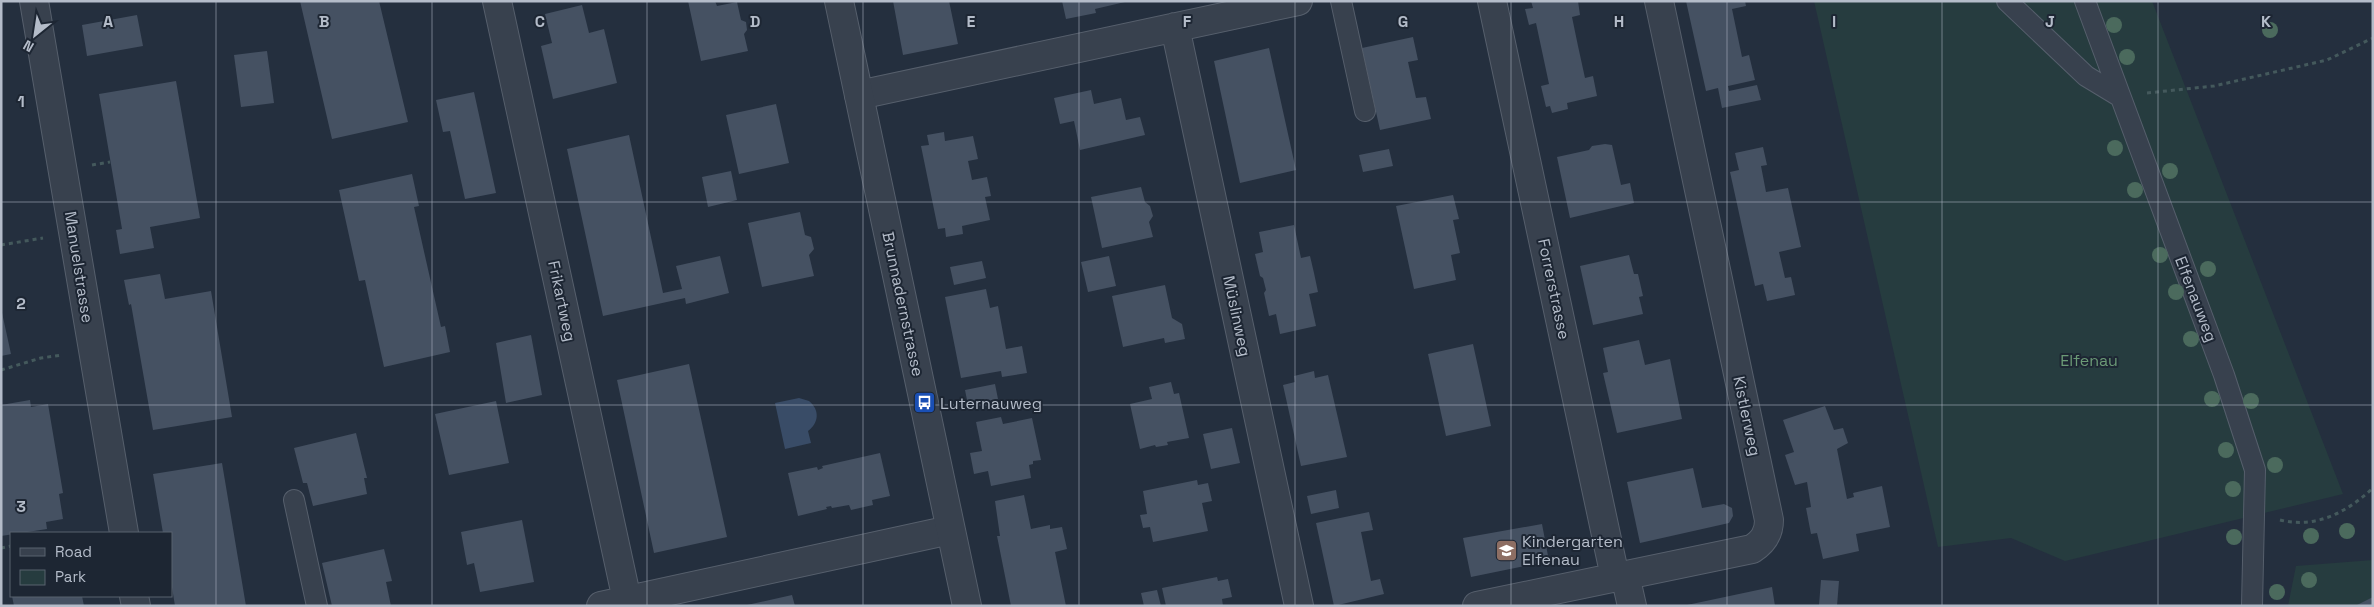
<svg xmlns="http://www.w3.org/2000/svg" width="2374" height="607" font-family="'Space Grotesk',sans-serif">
<rect width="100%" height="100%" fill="#242f3e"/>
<!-- green -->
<path fill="#263c3f" d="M1814,1H2152L2343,494L2065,561L2011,538L1938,547Z
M2373,560V606H2288L2296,566Z"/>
<!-- water -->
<path fill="#394c67" d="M799,398L809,401C820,410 819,423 808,431L811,443L785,449L775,403Z"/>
<!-- building -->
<path fill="#455162" d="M300,1H379L408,122L332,139Z
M688,1H715L717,6L737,2L741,20L746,22L747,30L744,34L748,51L701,61Z
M893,1H949L958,44L903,55Z
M1062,1H1125V2L1095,9L1096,13L1066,19Z
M1531,1H1578L1580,15L1572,17L1578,46L1585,78L1593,76L1597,96L1567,103L1568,109L1552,113L1550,106L1546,107L1541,86L1549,84L1536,23L1529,25L1525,9L1533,8Z
M1686,1H1745L1746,6L1732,9L1742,57L1749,55L1755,80L1728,86L1729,91L1757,85L1761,100L1722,108L1718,88L1706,91Z
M582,5L589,33L604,29L617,83L553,99L541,46L552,43L545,14Z
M137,15L143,46L87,56L82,25Z
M1413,37L1418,60L1408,62L1416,98L1426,97L1431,119L1380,130L1362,48Z
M1269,48L1296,170L1240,183L1214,61Z
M267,51L274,103L241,107L234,55Z
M176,81L200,218L150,227L154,248L120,254L116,230L122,229L99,94Z
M1091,90L1094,104L1121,98L1126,120L1140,117L1145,135L1080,150L1074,121L1060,124L1054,98Z
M474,92L496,193L465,199L450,131L443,132L436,100Z
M776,104L789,163L739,174L726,115Z
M944,132L945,141L973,136L978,159L968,161L972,180L987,177L991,196L985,197L990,220L962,226L963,234L946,237L945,228L938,229L921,146L929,145L927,135Z
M629,135L663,293L682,289L676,266L720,256L729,293L686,304L685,298L603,316L567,149Z
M1605,144L1612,145L1621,185L1630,183L1634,203L1570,218L1557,157L1589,150L1592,146Z
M1763,147L1767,165L1761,166L1766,192L1788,188L1801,247L1779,252L1785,278L1791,277L1795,295L1767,301L1763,284L1755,286L1730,172L1739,170L1735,153Z
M1389,149L1393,166L1363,172L1359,155Z
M731,171L737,200L708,207L702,177Z
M412,174L419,206L414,207L441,327L445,326L450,352L384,367L365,280L359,281L339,190Z
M1141,187L1145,202L1150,206L1153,216L1149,222L1153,237L1102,248L1091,197Z
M1453,195L1459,219L1453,220L1460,253L1451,255L1456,280L1414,289L1396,206Z
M800,212L805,235L811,237L814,249L809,255L814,276L762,287L748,223Z
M1294,225L1301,258L1310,256L1314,273L1318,292L1309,294L1316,326L1280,334L1276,314L1269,316L1264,293L1266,290L1263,278L1260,276L1255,254L1263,252L1259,232Z
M1629,255L1634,274H1638L1643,296L1639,297L1643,314L1593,325L1580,266Z
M1109,256L1116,286L1088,292L1081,262Z
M982,261L986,278L954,285L950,267Z
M160,274L165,299L211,291L232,417L153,430L131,304L129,305L124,280Z
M1165,285L1172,318L1182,324L1185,339L1165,343L1164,338L1123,347L1112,296Z
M986,289L990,308L998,306L1006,349L1022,346L1027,373L1002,377L1001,371L961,378L945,297Z
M1,308L11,354L1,356Z
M531,335L542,395L506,403L496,343Z
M1639,340L1645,365L1670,359L1682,419L1617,433L1603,373L1608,372L1603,348Z
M1473,344L1491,426L1446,436L1428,354Z
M689,364L727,537L654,553L617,380Z
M1314,371L1315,378L1328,375L1347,457L1301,466L1283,385L1295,382L1294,376Z
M1171,382L1174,394L1179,393L1189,438L1167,442L1168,445L1156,447L1155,445L1140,449L1130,404L1152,399L1149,387Z
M995,384L998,399L968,405L965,390Z
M30,400L31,407L48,404L63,493L59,494L63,519L46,522L47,529L1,536V405Z
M496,401L509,463L449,475L435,414Z
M1825,406L1834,430L1843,428L1848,443L1837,449L1847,499L1854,497L1853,493L1882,486L1890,527L1856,534L1859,551L1823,559L1817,533L1811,534L1806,508L1811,507L1807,482L1795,485L1785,455L1794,452L1783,420Z
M1001,417L1003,424L1032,418L1041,460L1033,461V464L1029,465L1031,478L991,486L988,471L974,474L970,453L982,451L976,422Z
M1232,428L1240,463L1211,469L1203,434Z
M356,433L367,478H364L367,494L313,506L307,483H303L294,448Z
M880,453L890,496L872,500L873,505L851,510L849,505L832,508L831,506L826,507L827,509L798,516L788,473L817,467L818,470L823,468L822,466Z
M222,463L246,606H175L171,581V533H163L153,474Z
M1693,468L1702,508L1724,504L1732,508L1733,516L1729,523L1640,543L1627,482Z
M1197,480L1198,485L1208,483L1212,501L1202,503L1208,531L1153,542L1150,527L1143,528L1140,515L1147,514L1143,491Z
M1336,490L1339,508L1311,514L1307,496Z
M1024,495L1031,529L1050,525V529L1062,527L1067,549L1055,552L1066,606H1011L997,536H1000L995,501Z
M1369,512L1373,530L1361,532L1371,581L1380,579L1384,594L1334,606L1316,523Z
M522,520L534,582L480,592L474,563L467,565L461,532Z
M1542,524L1549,561L1471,577L1463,538Z
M384,549L392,581L386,582L391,606H332L322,563Z
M1217,577L1218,581L1228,579L1232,597L1222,599L1223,606H1166L1162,588Z
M1821,580L1839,581L1837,606L1819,605Z
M1772,587L1775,606H1687V605Z
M1157,590L1161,606H1144L1141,593Z
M792,595L795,606H747V605Z
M12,596H82L84,606H14Z
M2373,597V606H2355Z"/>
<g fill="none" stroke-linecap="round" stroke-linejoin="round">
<defs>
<path id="service" d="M1341,1L1365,111
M2007,1L2086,76L2119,96
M2085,1L2224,375L2255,470L2252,606
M294,500L317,606"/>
<path id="minor" d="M34,1L124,533
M497,1L627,600
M1492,1L1615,577
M1175,27L1299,606
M859,95L1298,1
M1625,575L1632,606
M134,596L136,606
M601,606L950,530
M1477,606L1752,549C1763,542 1769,534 1769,520L1659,1"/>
<path id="tertiary" d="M839,1L967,606"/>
</defs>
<!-- service casing -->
<use href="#service" stroke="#565f6c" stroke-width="22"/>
<!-- minor casing -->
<use href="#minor" stroke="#565f6c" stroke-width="30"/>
<!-- tertiary casing -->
<use href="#tertiary" stroke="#565f6c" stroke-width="30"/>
<!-- path -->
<path stroke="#44595c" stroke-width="3" stroke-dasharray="4 4" stroke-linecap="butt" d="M2147,93L2214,86L2327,60L2373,38
M92,165L110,162
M1,245L43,238
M1,370L41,358L62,355
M2280,520C2316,529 2347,512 2373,488
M1,548L11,546
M171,583L172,582"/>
<!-- service -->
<use href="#service" stroke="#38414e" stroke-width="20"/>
<!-- minor -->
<use href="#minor" stroke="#38414e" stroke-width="28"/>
<!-- tertiary -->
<use href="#tertiary" stroke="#38414e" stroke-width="28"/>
</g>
<!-- trees -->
<g fill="#4b6a5d">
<circle cx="2114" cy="25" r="8"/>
<circle cx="2270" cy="30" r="8"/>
<circle cx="2127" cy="57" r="8"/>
<circle cx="2115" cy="148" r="8"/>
<circle cx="2170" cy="171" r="8"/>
<circle cx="2135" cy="190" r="8"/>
<circle cx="2160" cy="255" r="8"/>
<circle cx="2208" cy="269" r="8"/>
<circle cx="2176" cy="292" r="8"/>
<circle cx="2191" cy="339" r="8"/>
<circle cx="2212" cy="399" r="8"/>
<circle cx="2251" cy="401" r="8"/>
<circle cx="2226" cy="450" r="8"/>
<circle cx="2275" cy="465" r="8"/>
<circle cx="2233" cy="489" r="8"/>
<circle cx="2347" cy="531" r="8"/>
<circle cx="2311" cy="536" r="8"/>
<circle cx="2234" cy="537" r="8"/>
<circle cx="2309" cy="580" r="8"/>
<circle cx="2277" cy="592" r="8"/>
</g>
<!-- grid -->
<path fill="none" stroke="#b4bcc9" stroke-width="1" stroke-opacity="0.55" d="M216,1V606M432,1V606M647,1V606M863,1V606M1079,1V606M1295,1V606M1511,1V606M1727,1V606M1942,1V606M2158,1V606M1,202H2373M1,405H2373"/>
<!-- icons -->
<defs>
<symbol id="bus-square" viewBox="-11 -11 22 22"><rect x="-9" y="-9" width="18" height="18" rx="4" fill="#1a4fb4" stroke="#1d2633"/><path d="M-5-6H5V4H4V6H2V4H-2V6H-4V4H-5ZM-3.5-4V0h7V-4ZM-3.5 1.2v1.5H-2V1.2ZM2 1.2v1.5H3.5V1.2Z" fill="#fff"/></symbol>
<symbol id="school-square" viewBox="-11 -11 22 22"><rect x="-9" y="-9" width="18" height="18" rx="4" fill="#8d6e63" stroke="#1d2633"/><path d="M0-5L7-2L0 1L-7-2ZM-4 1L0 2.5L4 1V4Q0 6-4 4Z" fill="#fff"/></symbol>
</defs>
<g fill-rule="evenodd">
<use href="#bus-square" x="912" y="390" width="25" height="25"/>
<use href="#school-square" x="1494" y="538" width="25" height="25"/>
</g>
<g text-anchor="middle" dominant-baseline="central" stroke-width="4" stroke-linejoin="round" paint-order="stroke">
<!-- street labels -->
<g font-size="16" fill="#b4bcc9" stroke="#1d2633">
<text transform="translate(79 267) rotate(81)">Manuelstrasse</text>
<text transform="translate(1554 289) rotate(78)">Forrerstrasse</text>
<text transform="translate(2196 299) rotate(69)">Elfenauweg</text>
<text transform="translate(562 301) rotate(78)">Frikartweg</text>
<text transform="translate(903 304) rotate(78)">Brunnadernstrasse</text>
<text transform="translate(1237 316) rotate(78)">Müslinweg</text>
<text transform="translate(1747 416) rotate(78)">Kistlerweg</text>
</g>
<!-- park labels -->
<g font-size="16" fill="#6b9a76" stroke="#1d2633">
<text x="2089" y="360">Elfenau</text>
</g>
<!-- poi labels -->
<g font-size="16" fill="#b4bcc9" stroke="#1d2633" text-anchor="start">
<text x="940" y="403">Luternauweg</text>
<text x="1522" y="541">Kindergarten<tspan x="1522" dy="18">Elfenau</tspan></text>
</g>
</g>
<g font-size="16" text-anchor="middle" font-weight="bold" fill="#b4bcc9" stroke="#1d2633" stroke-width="4" stroke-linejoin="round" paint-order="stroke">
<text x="108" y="27">A</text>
<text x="324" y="27">B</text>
<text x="540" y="27">C</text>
<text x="755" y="27">D</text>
<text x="971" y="27">E</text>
<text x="1187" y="27">F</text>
<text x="1403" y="27">G</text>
<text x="1619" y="27">H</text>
<text x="1834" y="27">I</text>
<text x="2050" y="27">J</text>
<text x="2266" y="27">K</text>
<text x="21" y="107">1</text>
<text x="21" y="309">2</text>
<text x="21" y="512">3</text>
</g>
<!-- border -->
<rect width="2374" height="607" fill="none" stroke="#b4bcc9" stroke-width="5"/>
<!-- legend -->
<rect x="10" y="532" width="162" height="65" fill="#1d2633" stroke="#59626f"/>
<rect x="20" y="548" width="25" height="8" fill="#38414e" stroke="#59626f"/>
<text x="55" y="557" font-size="15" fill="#b4bcc9">Road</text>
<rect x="20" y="570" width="25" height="15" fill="#263c3f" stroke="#59626f"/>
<text x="55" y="582" font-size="15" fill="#b4bcc9">Park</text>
<!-- north arrow -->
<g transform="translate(35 35) rotate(210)" stroke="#1d2633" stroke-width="4" paint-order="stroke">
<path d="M0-4L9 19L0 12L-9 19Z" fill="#b4bcc9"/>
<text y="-8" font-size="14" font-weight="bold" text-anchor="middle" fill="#b4bcc9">N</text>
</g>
</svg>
